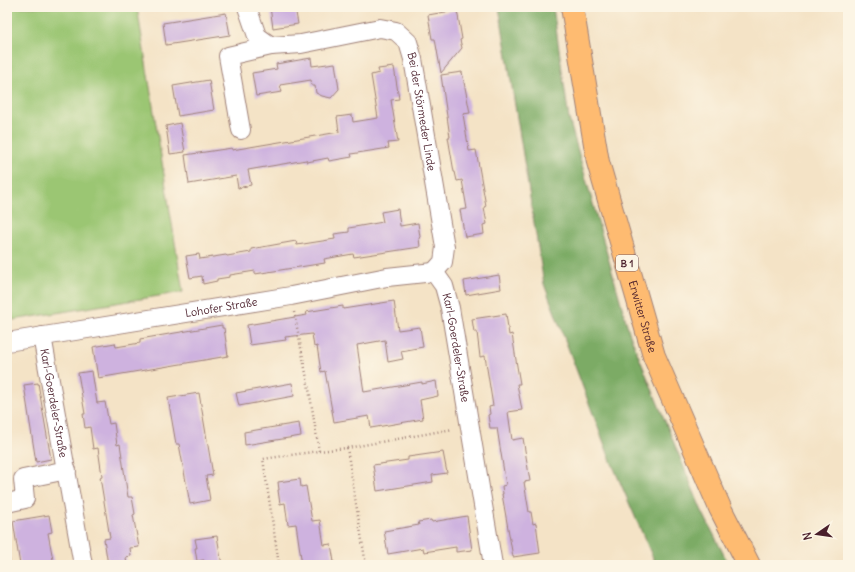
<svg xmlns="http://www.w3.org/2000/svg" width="855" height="572" font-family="Delius,sans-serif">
<rect width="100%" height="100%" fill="#fcf5e5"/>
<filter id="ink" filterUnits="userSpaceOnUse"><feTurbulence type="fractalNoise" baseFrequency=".025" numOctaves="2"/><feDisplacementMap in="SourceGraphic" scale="8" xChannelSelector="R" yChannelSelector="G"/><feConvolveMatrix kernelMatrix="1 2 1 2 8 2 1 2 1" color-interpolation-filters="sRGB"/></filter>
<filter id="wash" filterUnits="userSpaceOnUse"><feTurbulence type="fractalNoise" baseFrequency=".012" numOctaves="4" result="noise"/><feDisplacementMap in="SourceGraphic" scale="16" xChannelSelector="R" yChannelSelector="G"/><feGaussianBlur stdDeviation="0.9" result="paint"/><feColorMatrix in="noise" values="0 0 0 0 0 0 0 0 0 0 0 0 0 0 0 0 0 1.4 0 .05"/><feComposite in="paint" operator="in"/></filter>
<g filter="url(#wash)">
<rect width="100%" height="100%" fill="#f4e3c6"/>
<!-- green -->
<path fill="#9bc673" stroke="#72724f" d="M7,7H137L183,292L7,321Z"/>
<!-- forest -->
<path fill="#7cab65" stroke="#636548" d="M499,7H553L569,119L630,335L701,509L729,565H656L610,459L544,284Z"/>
<g id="blocks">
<!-- building -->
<path fill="#ceb2df" d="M270,7H295L298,24L273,28Z
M457,10L462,39L460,40L462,48L441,73L435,39H432L428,15Z
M226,13L230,35L166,45L163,23Z
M311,58L312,66L335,63L339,89L331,98L322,96L316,93L315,86H312L311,80L280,85L282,92L256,96L252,73L277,69L276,64Z
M394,67L399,99L391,100L398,142L388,143L389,148L351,154L352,157L329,161L328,158L307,162L306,160L248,170L251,185L238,188L236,176L189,184L185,155L232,148V150L339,132L337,117L352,115L353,122L378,118L371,75L379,73L378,69Z
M462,72L470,113L463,114L469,151L476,150L486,206L484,207L487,224L483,225L484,234L465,237L460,210L467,209L462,180L457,181L455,172H454L448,137H450L441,75Z
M209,80L214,110L178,116L173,86Z
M180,123L185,152L170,154L166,126Z
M398,209L400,226L418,223L420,237L419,238L420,247L354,257L353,254L324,259L325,263L255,274V271L230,275V277L217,279V281L203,284L202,276L190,278L186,256L199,254L200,259L226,255L227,256L251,252V249L296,241L297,245L335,239L334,234L349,232V228L383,222L381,212Z
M499,275L501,289L466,295L464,281Z
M394,301L398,330L420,327L423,347L401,351L403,359L388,362L385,340L357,345L364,392L422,382V384L436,381L438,396L420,400L423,419L371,428L369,416L334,422L325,371L321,372L317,346L314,347L312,334L285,337L286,340L250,345L247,325L307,315L306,312L343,306V309Z
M506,314L509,335L512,334L516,360L520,384H517L522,410L508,412L512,440L523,438L530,481L524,482L529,512H531L533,524L536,523L540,553L513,557L502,494H503L502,486L506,485L497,428H490L488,415L490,414L489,407L493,406L485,356L480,357L477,332H474L472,319Z
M222,325V328H224L228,356L98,378L93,347L115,343L116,347L140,343V339Z
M92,371L97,403L105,402L109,424L114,423L117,445L120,444L128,497H132L135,514L133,515L139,547L130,548L131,556L126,557L127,565H108L104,539L110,538L100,477L102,476L98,448L93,449L90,427L85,428L83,414H85L78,373Z
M38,383L51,459L36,462L24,385Z
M292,383L294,396L239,406L236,393Z
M199,393L213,475L206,476L210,500L190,504L179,444H176L168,398Z
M299,423L301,436L245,445L244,432Z
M443,452L447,473L432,475L433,482L377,491L373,465L408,460V457Z
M300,479L301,487L306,486L312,521L320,520L324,545L331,544L334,562L312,565H302L296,524L288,525L285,503L280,504L278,490H279L278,482Z
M49,515L52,532L48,533L54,565H20L13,521Z
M467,516L472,550L456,552V547L424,552L423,548L388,554L384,531L419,525L418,522L431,520L432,522Z
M217,536L222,565H204V560L197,561L195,548H197L195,539Z"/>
</g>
</g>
<g filter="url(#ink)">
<use href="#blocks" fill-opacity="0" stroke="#9f8178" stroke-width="1"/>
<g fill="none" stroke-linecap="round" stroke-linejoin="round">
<defs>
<g id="minor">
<path id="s1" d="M247,7L257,36L271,46L301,44L380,28L396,31L408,42L413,59L445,247L443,262L434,272"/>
<path d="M241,130L228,56L271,46"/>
<path id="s2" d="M434,272L444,286L450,308L493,565"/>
<path id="s3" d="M42,336L83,565"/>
<path id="s4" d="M7,342L291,296L387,277L434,272"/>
<path d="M7,503L25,499L23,479L67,470"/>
</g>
<g id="major">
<path id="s5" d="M572,7L598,162L654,356L720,508L749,565"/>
</g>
</defs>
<!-- minor casing -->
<use href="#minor" stroke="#9f8178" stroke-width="20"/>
<!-- major casing -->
<use href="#major" stroke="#9f8178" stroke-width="24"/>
<!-- path -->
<path stroke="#9f8178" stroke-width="2.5" stroke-dasharray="1 3" stroke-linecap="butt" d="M347,448L366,565
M319,451L347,448L453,429
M7,548L10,565
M279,565L263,459L319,451L309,389L294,312"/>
<!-- minor -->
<use href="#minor" stroke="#fff" stroke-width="18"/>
<!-- major -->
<use href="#major" stroke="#febb71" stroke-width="22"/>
</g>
</g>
<g text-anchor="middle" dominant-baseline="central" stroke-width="4" stroke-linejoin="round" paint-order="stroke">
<!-- shield labels -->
<rect fill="#fcf5e5" stroke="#7f5f63" stroke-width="1" x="616" y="255" width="22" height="16" rx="3"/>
<g font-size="10" font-weight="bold" fill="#4a1f2b">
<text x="627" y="263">B 1</text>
</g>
<!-- street labels -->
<g font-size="11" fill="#4a1f2b" stroke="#fcf5e5">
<text stroke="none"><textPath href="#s1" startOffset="262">Bei der Störmeder Linde</textPath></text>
<text stroke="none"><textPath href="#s4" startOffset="217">Lohofer Straße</textPath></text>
<text stroke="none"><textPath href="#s5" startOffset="318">Erwitter Straße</textPath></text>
<text stroke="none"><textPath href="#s2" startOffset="80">Karl-Goerdeler-Straße</textPath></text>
<text stroke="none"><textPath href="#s3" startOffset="68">Karl-Goerdeler-Straße</textPath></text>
</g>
</g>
<!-- margin -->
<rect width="855" height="572" fill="none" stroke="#fcf5e5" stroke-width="24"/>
<!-- north arrow -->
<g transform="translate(817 534) rotate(257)" stroke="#fcf5e5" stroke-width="3" paint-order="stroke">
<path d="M0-3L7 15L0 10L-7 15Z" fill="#4a1f2b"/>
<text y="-6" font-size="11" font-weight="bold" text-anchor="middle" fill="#4a1f2b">N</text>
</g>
</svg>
